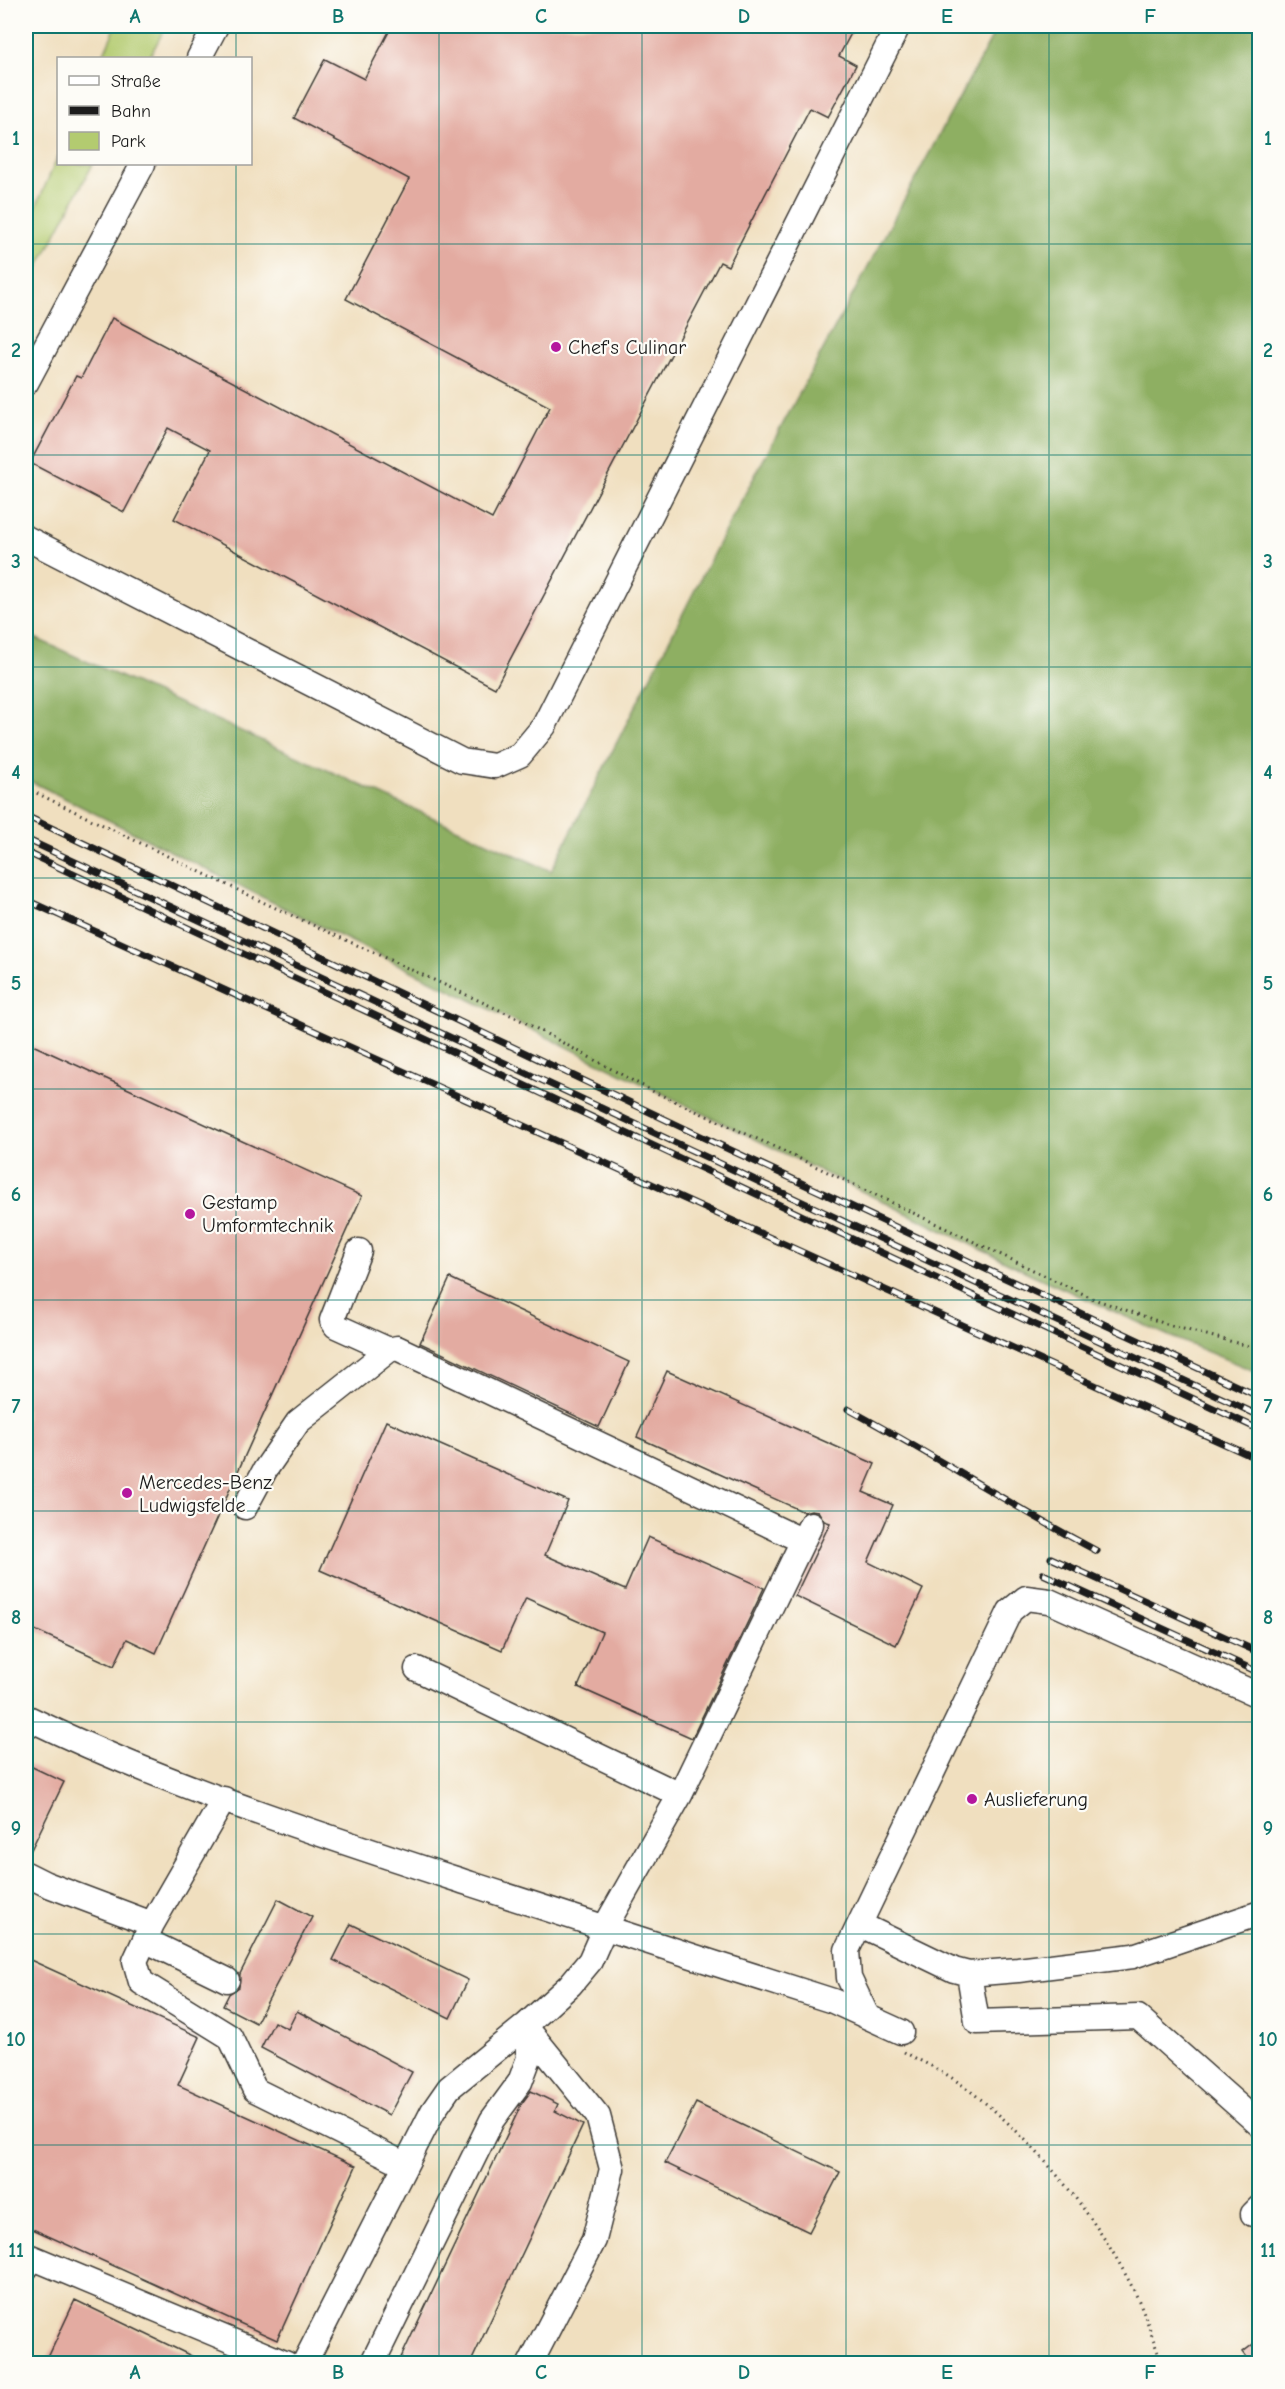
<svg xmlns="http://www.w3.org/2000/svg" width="1285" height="2389" font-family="'Comic Neue',sans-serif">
<rect width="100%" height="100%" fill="#fdfcf7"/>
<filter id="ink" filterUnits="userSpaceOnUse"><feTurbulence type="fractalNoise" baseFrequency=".0167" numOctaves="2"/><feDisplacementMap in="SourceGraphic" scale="12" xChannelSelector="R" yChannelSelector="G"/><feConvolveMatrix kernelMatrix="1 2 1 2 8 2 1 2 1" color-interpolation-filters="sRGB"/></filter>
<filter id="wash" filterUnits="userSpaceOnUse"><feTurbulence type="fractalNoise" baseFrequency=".008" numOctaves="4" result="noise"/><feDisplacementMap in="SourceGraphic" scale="24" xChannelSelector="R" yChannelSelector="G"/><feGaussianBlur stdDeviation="1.35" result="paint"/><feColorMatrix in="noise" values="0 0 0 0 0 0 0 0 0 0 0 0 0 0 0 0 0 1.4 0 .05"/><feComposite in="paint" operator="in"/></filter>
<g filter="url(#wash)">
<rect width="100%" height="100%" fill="#f0dfbf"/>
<!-- green -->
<path fill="#b3cb70" stroke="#687446" stroke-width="1.5" d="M116,26H166L149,58H102Z
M58,156V164H93L26,290V230Z"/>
<!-- forest -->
<path fill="#8eaf62" stroke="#55663f" stroke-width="1.5" d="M998,26H1259V1373L1169,1336L1033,1275L326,929L26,779V634L551,871L726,529Z"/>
<g id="blocks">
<!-- building -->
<path fill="#e3aba1" d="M392,26H855L839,56L856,65L828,117L810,108L728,266L720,262L495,688L174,519L210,450L168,428L124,512L30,463L76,376L81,378L112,318L492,519L550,407L346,299L409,179L294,118L325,59L364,79Z
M26,1042L362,1196L156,1653L127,1639L114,1666L26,1626Z
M450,1278L629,1362L599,1427L420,1343Z
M667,1371L875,1464L863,1492L893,1505L868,1562L923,1589L896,1645L795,1596L830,1523L824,1521L818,1511L811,1510L804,1512L637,1437Z
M386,1421L568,1501L545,1555L625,1590L648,1537L764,1588L692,1738L578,1687L602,1632L526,1598L502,1650L320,1570Z
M26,1764L64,1782L26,1860Z
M278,1899L312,1917L256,2023L223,2006L229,1994L239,1987L240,1974Z
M351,1924L468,1980L450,2018L333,1960Z
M26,1958L200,2037L178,2085L356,2166L277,2340L26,2226Z
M297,2011L412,2072L389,2115L261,2048L274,2022L288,2029Z
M531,2091L558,2104L555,2111L583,2125L470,2364H398L522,2103Z
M696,2103L840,2172L809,2232L665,2163Z
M75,2300L208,2364H45Z
M1260,2339V2364H1252L1243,2352Z"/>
</g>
</g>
<g filter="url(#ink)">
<use href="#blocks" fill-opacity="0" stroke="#3c3934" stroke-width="1.5"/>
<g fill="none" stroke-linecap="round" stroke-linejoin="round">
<defs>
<path id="minor" d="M199,58L216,26
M26,383L143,164
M26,538L462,761L495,766L520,755L544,726L898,26
M359,1251L332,1320L336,1326L389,1350
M245,1507L265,1470L298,1422L389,1350L397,1348L803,1541
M417,1669L680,1795
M26,1717C168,1786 321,1835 471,1884C591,1923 712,1963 833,2001L901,2032
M224,1799L152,1924L135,1961L141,1982L230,2037L255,2090L404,2164
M26,1874L46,1884L152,1924
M861,1925L954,1970L969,1974L1018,1970L1133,1956L1260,1913
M145,1940L227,1980
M969,1974L977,2022L1138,2017L1260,2125
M867,2016L849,1978L847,1950L1010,1611L1026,1598L1049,1601L1260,1696
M525,2026L598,2116L612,2169L594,2240L530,2364
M1253,2214L1260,2207
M26,2268L31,2257L287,2364
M304,2364L433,2111L449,2088L525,2026L570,1985L590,1961L605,1927L680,1795L811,1524
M372,2364L492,2120L520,2082L529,2058L525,2026"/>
</defs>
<!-- minor casing -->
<use href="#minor" stroke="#3c3934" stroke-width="27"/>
<!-- path -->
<path stroke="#3c3934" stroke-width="3" stroke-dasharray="1.5 4.5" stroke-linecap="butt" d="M26,788L269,905L515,1017L652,1091L775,1147L1094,1299L1172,1326L1260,1349
M904,2052C920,2061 937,2068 952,2078C1027,2128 1106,2225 1142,2308C1149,2326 1155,2345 1162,2364"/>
<!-- minor -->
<use href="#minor" stroke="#fff" stroke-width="24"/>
<defs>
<path id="rail" d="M26,816L694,1133L1260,1397
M26,839L1260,1416
M26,852L1260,1430
M26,900L1260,1460
M848,1409C932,1454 1013,1507 1097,1551
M1051,1558L1260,1653
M1043,1574L1260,1673"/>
</defs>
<!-- rail casing -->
<use href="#rail" stroke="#1c1c1c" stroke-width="7"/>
<!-- rail -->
<use href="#rail" stroke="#fdfcf7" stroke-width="4.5" stroke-dasharray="14" stroke-linecap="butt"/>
</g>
</g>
<!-- grid -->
<path fill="none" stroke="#0f766e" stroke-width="1.5" stroke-opacity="0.55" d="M236,26V58M439,26V2364M642,26V2364M846,26V2364M1049,26V2364M236,164V2364M26,244H1260M26,455H1260M26,667H1260M26,878H1260M26,1089H1260M26,1300H1260M26,1511H1260M26,1722H1260M26,1934H1260M26,2145H1260"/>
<!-- markers -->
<g fill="#b5179e" stroke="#fdfcf7" stroke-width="2">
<circle cx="556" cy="347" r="6"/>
<circle cx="190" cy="1214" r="6"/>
<circle cx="127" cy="1493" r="6"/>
<circle cx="972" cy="1799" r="6"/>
</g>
<g text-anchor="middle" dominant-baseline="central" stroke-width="4.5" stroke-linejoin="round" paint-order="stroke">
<!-- poi labels -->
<g font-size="20" fill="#1c1c1c" stroke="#fdfcf7" text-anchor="start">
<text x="568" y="347">Chef's Culinar</text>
<text x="202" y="1202">Gestamp<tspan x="202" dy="23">Umformtechnik</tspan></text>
<text x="139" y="1482">Mercedes-Benz<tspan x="139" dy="23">Ludwigsfelde</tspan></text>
<text x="984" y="1799">Auslieferung</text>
</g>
</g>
<!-- margin -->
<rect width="1285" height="2389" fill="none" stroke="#fdfcf7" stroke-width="66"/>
<!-- legend -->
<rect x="57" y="57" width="195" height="108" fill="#fdfcf7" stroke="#a3a29f" stroke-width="1.5"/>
<rect x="69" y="76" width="30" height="9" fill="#ffffff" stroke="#a3a29f" stroke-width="1.5"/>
<text x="111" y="87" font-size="18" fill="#1c1c1c">Straße</text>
<rect x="69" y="106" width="30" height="9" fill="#1c1c1c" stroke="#a3a29f" stroke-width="1.5"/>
<text x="111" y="117" font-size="18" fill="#1c1c1c">Bahn</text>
<rect x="69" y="132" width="30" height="18" fill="#b3cb70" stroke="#a3a29f" stroke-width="1.5"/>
<text x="111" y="147" font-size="18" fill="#1c1c1c">Park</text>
<rect x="33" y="33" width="1219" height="2323" fill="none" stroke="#0f766e" stroke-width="2"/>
<g font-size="20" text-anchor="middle" font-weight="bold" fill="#0f766e">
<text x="135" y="23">A</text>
<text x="338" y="23">B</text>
<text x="541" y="23">C</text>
<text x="744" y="23">D</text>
<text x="947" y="23">E</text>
<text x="1150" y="23">F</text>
<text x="16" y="145">1</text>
<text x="1268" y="145">1</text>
<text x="16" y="357">2</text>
<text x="1268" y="357">2</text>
<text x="16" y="568">3</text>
<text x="1268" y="568">3</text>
<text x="16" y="779">4</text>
<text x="1268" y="779">4</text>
<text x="16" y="990">5</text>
<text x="1268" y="990">5</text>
<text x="16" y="1201">6</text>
<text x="1268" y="1201">6</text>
<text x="16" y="1413">7</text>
<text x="1268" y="1413">7</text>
<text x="16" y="1624">8</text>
<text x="1268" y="1624">8</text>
<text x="16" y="1835">9</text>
<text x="1268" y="1835">9</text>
<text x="16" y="2046">10</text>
<text x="1268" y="2046">10</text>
<text x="16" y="2257">11</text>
<text x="1268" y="2257">11</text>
<text x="135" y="2379">A</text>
<text x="338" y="2379">B</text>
<text x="541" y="2379">C</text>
<text x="744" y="2379">D</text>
<text x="947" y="2379">E</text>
<text x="1150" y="2379">F</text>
</g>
</svg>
